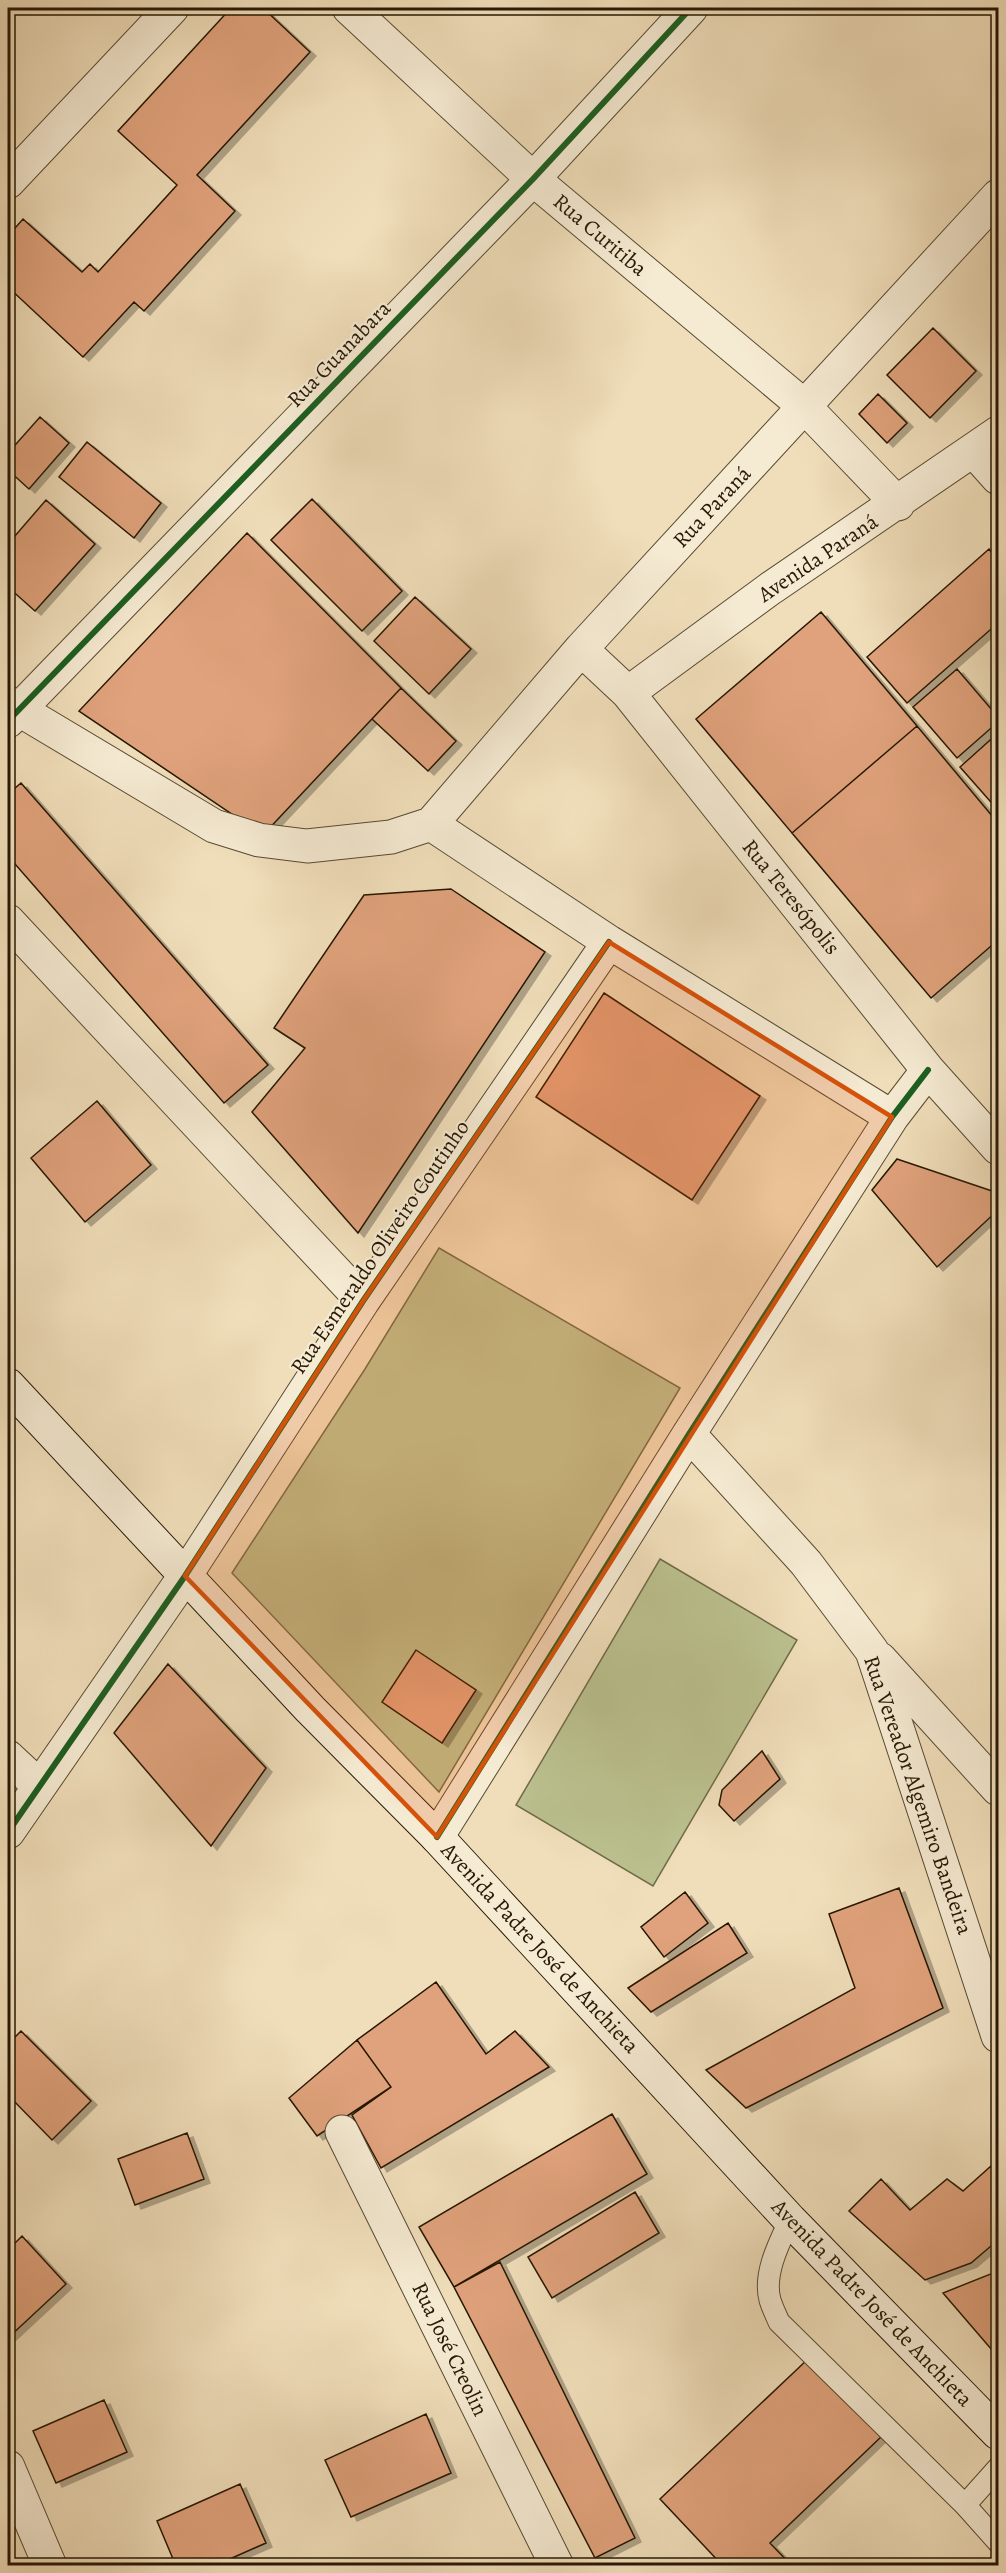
<svg xmlns="http://www.w3.org/2000/svg" width="1006" height="2573" font-family="Alegreya,serif">
<defs>
<filter id="shadow"><feDropShadow dx="6" dy="4" stdDeviation="0" flood-color="#0004"/></filter>
</defs>
<rect width="100%" height="100%" fill="#f0deba"/>
<filter id="stains"><feTurbulence type="fractalNoise" baseFrequency=".00333" numOctaves="4"/><feColorMatrix values="0 0 0 0 .2 0 0 0 0 .09 0 0 0 0 .02 0 0 0 .5 -.17"/></filter>
<radialGradient id="worn" r=".72"><stop offset=".6" stop-color="#630" stop-opacity="0"/><stop offset="1" stop-color="#630" stop-opacity=".3"/></radialGradient>
<!-- green -->
<path fill="#bbc18f" stroke="#706c4a" stroke-width="1.5" d="M439,1248L680,1388L439,1792L232,1573L365,1369Z
M660,1559L797,1640L653,1886L516,1805Z"/>
<!-- building -->
<path fill="#e0a27b" stroke="#261805" stroke-width="1.5" filter="url(#shadow)" d="M231,8H263L310,52L197,175L235,211L144,311L134,302L83,357L8,287V236L23,219L82,272L90,264L98,272L177,185L118,131Z
M933,328L976,371L930,418L887,375Z
M878,394L907,423L887,443L859,414Z
M40,417L69,443L29,489L8,470V453Z
M87,442L161,503L134,538L59,477Z
M312,499L402,591L362,631L271,540Z
M46,500L95,544L35,611L8,587V544Z
M247,533L401,688L263,835L79,711Z
M989,549L998,560V623L907,703L867,657Z
M415,597L471,649L429,694L374,641Z
M821,612L917,726L792,833L696,719Z
M957,669L998,717V722L957,758L913,707Z
M401,688L456,741L428,771L372,719Z
M917,726L998,823V940L931,998L792,833Z
M998,733V807L997,809L960,767Z
M21,783L268,1065L224,1103L8,856V794Z
M451,889L545,952L358,1233L252,1112L305,1048L274,1028L364,895Z
M604,993L760,1096L692,1200L536,1097Z
M97,1101L151,1165L85,1222L31,1158Z
M897,1159L992,1191L998,1197V1210L937,1267L872,1190Z
M416,1650L476,1690L442,1743L382,1702Z
M168,1664L266,1768L211,1846L114,1733Z
M762,1751L780,1779L734,1821L719,1805L722,1790Z
M899,1888L943,2008L746,2108L706,2070L855,1988L829,1914Z
M685,1892L708,1923L664,1957L641,1927Z
M728,1923L747,1953L651,2012L628,1988Z
M436,1982L486,2054L515,2031L549,2067L381,2168L352,2115L391,2087L357,2040Z
M21,2031L91,2101L52,2140L8,2095V2044Z
M357,2040L391,2087L317,2136L289,2098Z
M612,2114L647,2174L454,2287L419,2227Z
M187,2133L204,2179L135,2205L118,2159Z
M991,2166L998,2182V2240L971,2263L925,2280L849,2211L881,2179L910,2210L947,2179L963,2191Z
M635,2192L659,2233L552,2298L528,2257Z
M22,2236L66,2284L8,2338V2250Z
M500,2262L635,2538L595,2558L454,2287Z
M998,2271V2357L943,2293Z
M809,2358L882,2436L770,2543L792,2566H723L660,2499Z
M104,2400L127,2452L56,2483L33,2431Z
M426,2414L451,2473L351,2517L325,2460Z
M240,2484L266,2543L214,2566H176L157,2521Z"/>
<g fill="none" stroke-linecap="round" stroke-linejoin="round">
<defs>
<path id="lane" d="M790,2220C779,2243 763,2274 770,2300C772,2307 776,2315 779,2322L965,2505L998,2542
M965,2505L998,2468"/>
<path id="street" d="M349,8L533,179L804,406L898,504
M8,182L172,8
M973,450L998,478
M581,649L628,693L928,1070L998,1148
M628,693L771,588L998,433
M8,703L214,826L259,840L307,846L391,837L431,824
M8,721L533,179L691,8
M431,824L581,649L998,196
M431,824L609,942L892,1117
M8,921L363,1301
M689,1434L806,1563L872,1651L998,2036
M880,1659L998,1789
M8,1757L38,1785
M8,1832L185,1576L363,1301L609,942
M437,1837L689,1434L892,1117L928,1070
M342,2132L557,2566
M8,2467L50,2566"/>
<path id="secondary" d="M8,1385L310,1709L437,1837L790,2220L998,2433"/>
</defs>
<!-- lane casing -->
<use href="#lane" stroke="#584a32" stroke-width="23"/>
<!-- street casing -->
<use href="#street" stroke="#584a32" stroke-width="35"/>
<!-- secondary casing -->
<use href="#secondary" stroke="#261805" stroke-width="35"/>
<!-- lane -->
<use href="#lane" stroke="#f5ead2" stroke-width="21"/>
<!-- street -->
<use href="#street" stroke="#f5ead2" stroke-width="33"/>
<!-- secondary -->
<use href="#secondary" stroke="#f5ead2" stroke-width="33"/>
<defs>
<path id="cycleway" d="M8,721L533,179L691,8
M8,1832L185,1576L363,1301L609,942
M437,1837L689,1434L892,1117L928,1070"/>
</defs>
<!-- cycleway casing -->
<use href="#cycleway" stroke="#f5ead2" stroke-width="10"/>
<!-- cycleway -->
<use href="#cycleway" stroke="#1b5e20" stroke-width="6"/>
</g>
<!-- marked area -->
<path fill="#d5520b" fill-opacity="0.2" stroke="#d5520b" stroke-width="4.5" stroke-linejoin="round" d="M609,942L892,1117L437,1837L185,1576L363,1301Z"/>
<g text-anchor="middle" dominant-baseline="central" stroke-width="4.5" stroke-linejoin="round" paint-order="stroke">
<!-- street labels -->
<g font-size="22" fill="#261805" stroke="#f5ead2">
<text transform="translate(600 235) rotate(40)">Rua Curitiba</text>
<text transform="translate(339 354) rotate(-46)">Rua Guanabara</text>
<text transform="translate(712 507) rotate(-47)">Rua Paraná</text>
<text transform="translate(818 558) rotate(-34)">Avenida Paraná</text>
<text transform="translate(791 897) rotate(51)">Rua Teresópolis</text>
<text transform="translate(380 1247) rotate(-56)">Rua Esmeraldo Oliveiro Coutinho</text>
<text transform="translate(918 1795) rotate(71)">Rua Vereador Algemiro Bandeira</text>
<text transform="translate(540 1948) rotate(47)">Avenida Padre José de Anchieta</text>
<text transform="translate(872 2303) rotate(46)">Avenida Padre José de Anchieta</text>
<text transform="translate(450 2349) rotate(64)">Rua José Creolin</text>
</g>
</g>
<!-- margin -->
<rect width="1006" height="2573" fill="none" stroke="#f0deba" stroke-width="30"/>
<rect x="9" y="9" width="988" height="2555" fill="none" stroke="#261805" stroke-width="3"/>
<rect x="15" y="15" width="976" height="2543" fill="none" stroke="#261805" stroke-width="1.5"/>
<rect width="100%" height="100%" filter="url(#stains)"/>
<rect width="100%" height="100%" fill="url(#worn)"/>
</svg>
